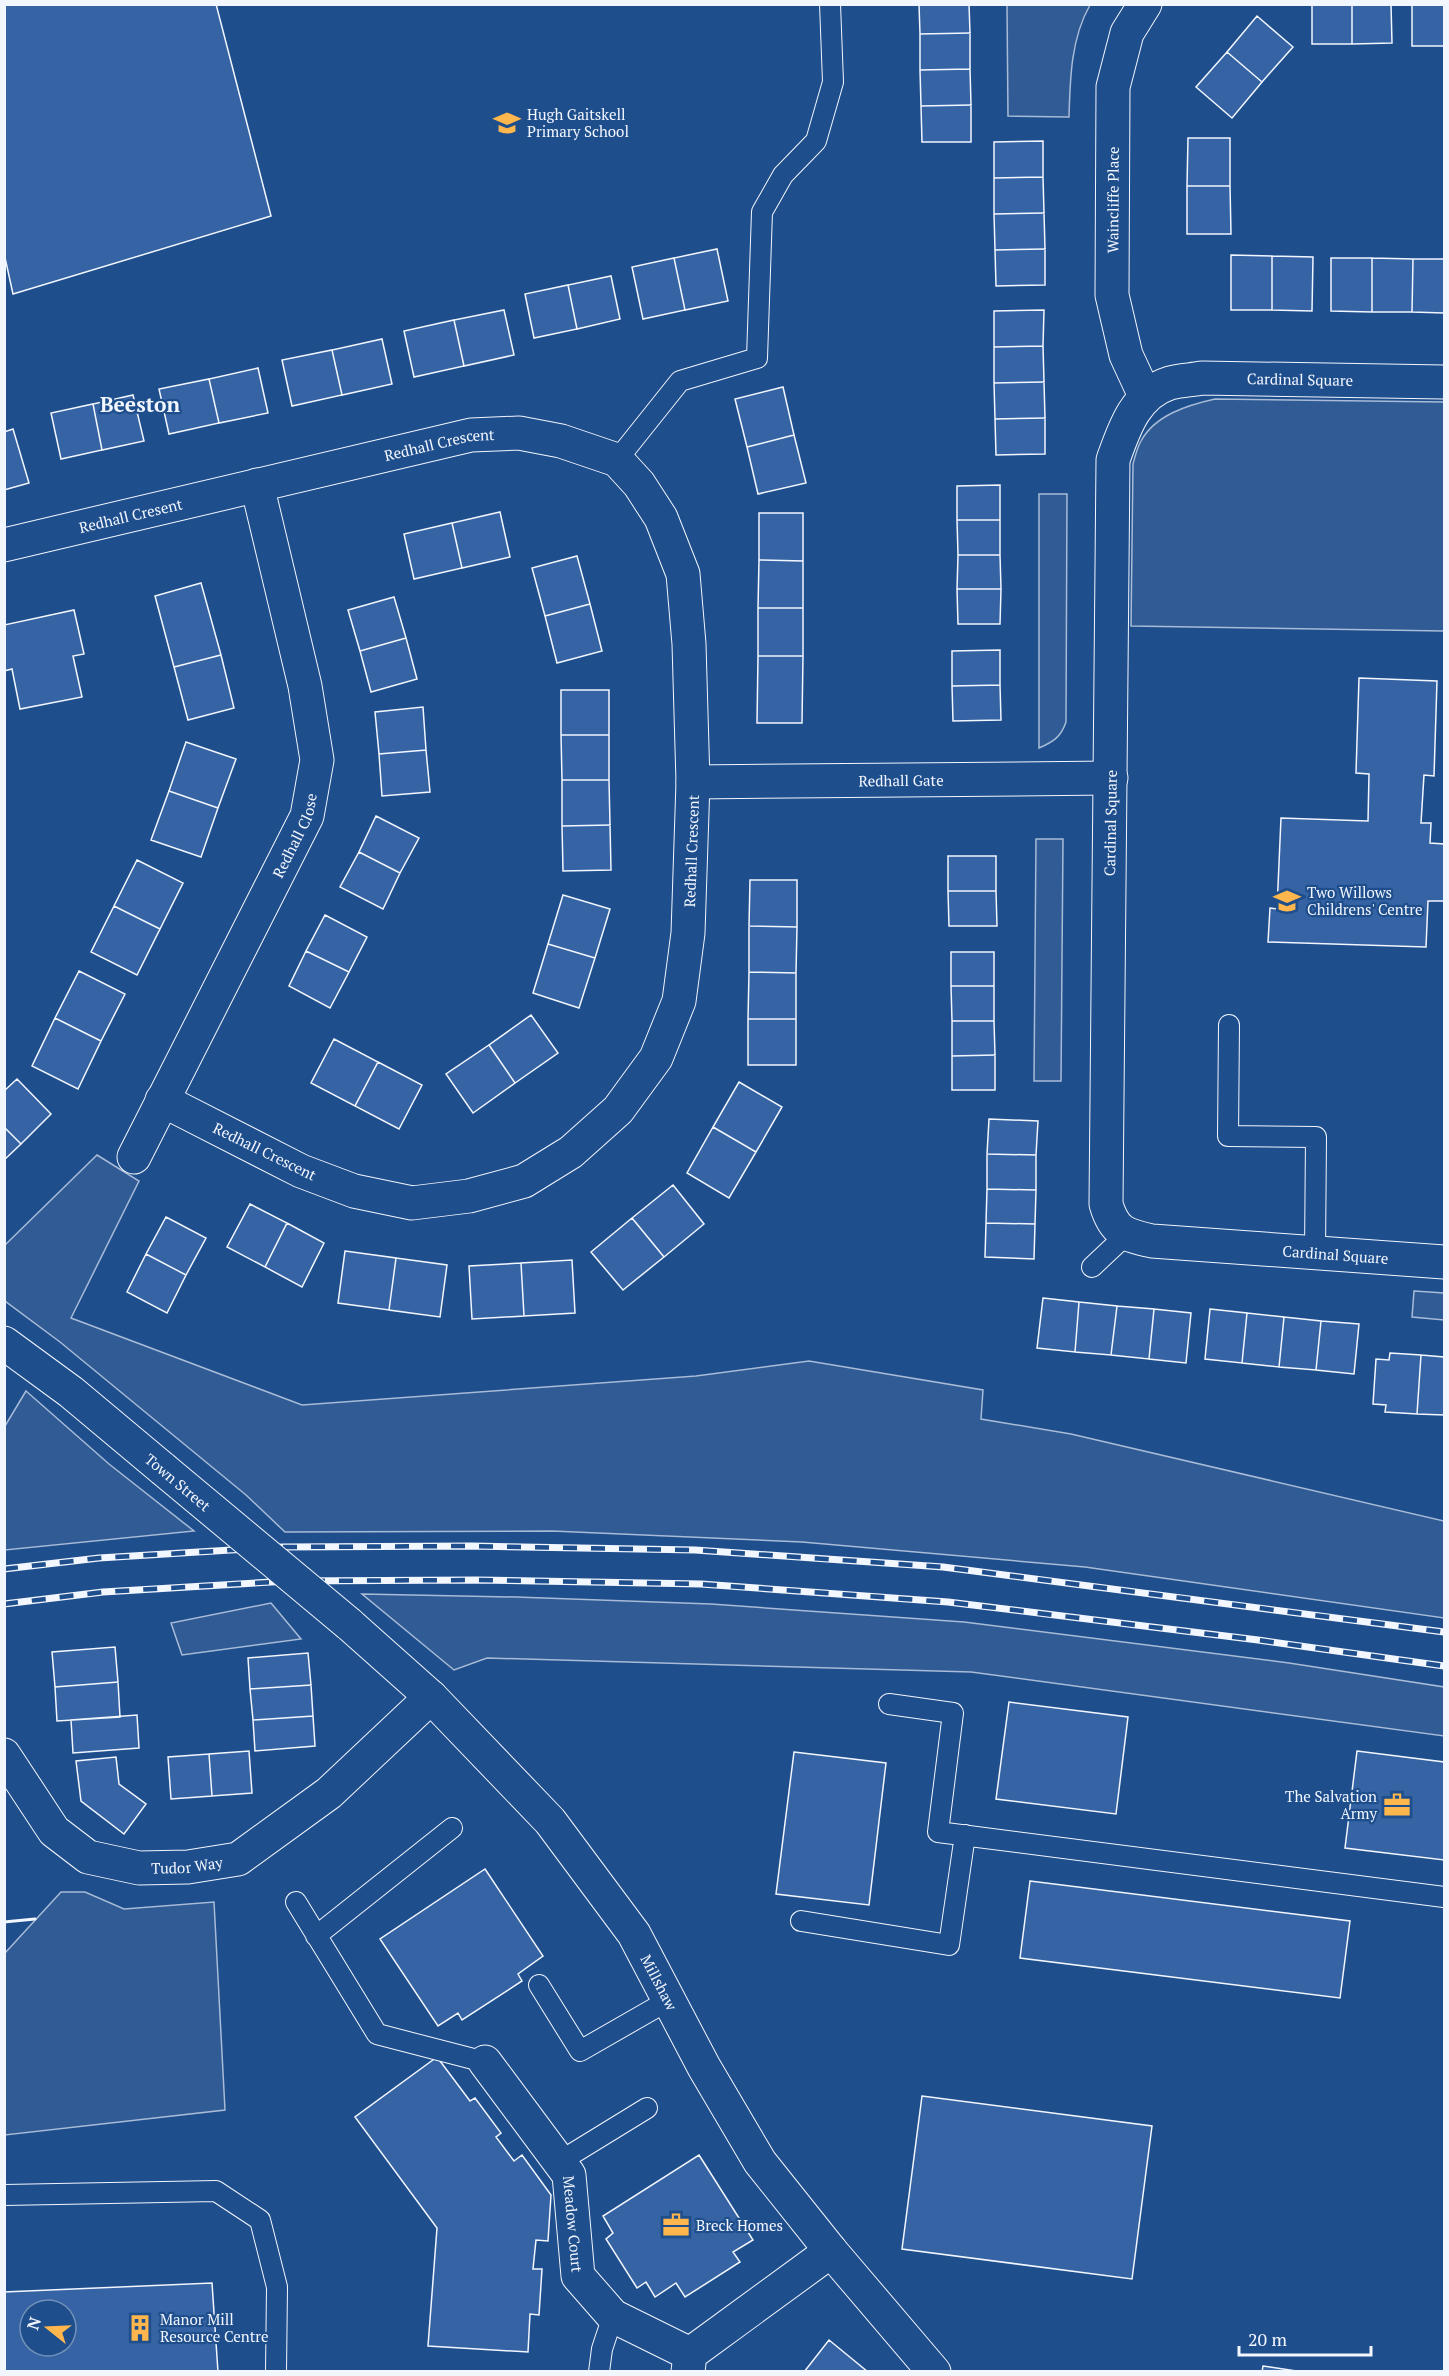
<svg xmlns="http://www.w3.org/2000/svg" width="1449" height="2376" font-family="'PT Serif',serif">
<rect width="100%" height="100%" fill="#1f4e8c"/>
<!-- green -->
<path fill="#305b95" stroke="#a8bbd7" stroke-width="1.5" d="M1007,5H1090C1071,38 1070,79 1069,117L1008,116Z
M1215,399L1444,402V631L1131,626L1133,464C1135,457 1137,448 1141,441C1155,415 1188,405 1215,399Z
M1039,494H1067L1066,722C1061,737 1053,742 1039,748Z
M1036,839H1063L1061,1081H1034Z
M97,1155L139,1181L71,1318L302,1405L696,1376L809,1361L983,1390L981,1419L1071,1434L1444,1521V1618L1085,1567L802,1542L552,1531L285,1532L246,1495L60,1342L5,1301V1245Z
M1414,1291L1444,1293V1320L1412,1317Z
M26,1391L109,1464L194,1531L5,1550V1426Z
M362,1594L516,1597L711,1604L964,1622L1289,1663L1444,1687V1736L971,1672L487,1658L454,1670Z
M271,1603L301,1639L182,1655L171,1623Z
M61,1892H85L124,1909L214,1902L225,2110L5,2135V1953Z"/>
<!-- building -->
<path fill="#3563a3" stroke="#f2f6ff" stroke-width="1.5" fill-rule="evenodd" d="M4,4H216L271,216L13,294L4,253Z
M919,4H969L970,33L920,34Z
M1312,4H1352V44H1312Z
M1352,4H1391L1392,43L1352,44Z
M1412,4H1444V46H1412Z
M1257,16L1293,47L1262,82L1227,52Z
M970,33V69L920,70V34Z
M1227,52L1262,82L1232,118L1196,87Z
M970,69L971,105L921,106L920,70Z
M971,105V142H922L921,106Z
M1188,138H1230V186H1187Z
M1043,141V177L994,178V142Z
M1043,177L1044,213L994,214V178Z
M1187,186H1230L1231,234H1187Z
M1044,213L1045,249L995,250L994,214Z
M717,249L728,301L685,310L674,258Z
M1045,249V285L996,286L995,250Z
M1231,255L1272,256V310H1231Z
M1272,256L1313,257L1312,311L1272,310Z
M674,258L685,310L643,319L632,267Z
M1331,258H1372V312L1331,311Z
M1372,258L1413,259L1412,312H1372Z
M1413,259H1444V313L1412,312Z
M611,276L620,319L577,329L568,285Z
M568,285L577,329L534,338L525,294Z
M504,310L514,355L464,366L454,320Z
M1044,310L1043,346L994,347V311Z
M454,320L464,366L414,377L404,331Z
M382,339L392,384L342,395L332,350Z
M1043,346L1044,382L994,383V347Z
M332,350L342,395L292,406L282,360Z
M258,368L268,413L219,423L209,379Z
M209,379L219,423L169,434L159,389Z
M1044,382L1045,418L995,419L994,383Z
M783,387L794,435L747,447L735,399Z
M133,395L144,441L102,450L93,404Z
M93,404L102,450L61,459L51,413Z
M1045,418V454L996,455L995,419Z
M13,429L29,483L4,490V432Z
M794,435L806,483L758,494L747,447Z
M1000,485V520H957V486Z
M500,512L510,557L462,568L452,523Z
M759,513H803V561L759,560Z
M957,520H1000V555H958Z
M452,523L462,568L414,579L404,534Z
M958,555H1000L1001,589H957Z
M577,556L590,604L545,616L532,568Z
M759,560L803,561V608H758Z
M201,583L221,655L174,667L155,596Z
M957,589H1001L1000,624H958Z
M394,597L406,638L360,651L348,610Z
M590,604L602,651L557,663L545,616Z
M758,608H803V656H758Z
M74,610L84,654L73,656L82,697L20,709L12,669L4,671V625Z
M406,638L417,679L371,692L360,651Z
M1000,650V685L952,686V651Z
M221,655L234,708L188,720L174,667Z
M758,656H803L802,723H757Z
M1359,678L1437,681L1434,776L1424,775L1421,823H1431L1430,843L1444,844V901H1428L1426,947L1268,942L1270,908L1277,909L1281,818L1368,821L1369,774L1356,773Z
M1000,685L1001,720L953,721L952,686Z
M561,690H609V735H561Z
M423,707L426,750L379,754L375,712Z
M561,735H609V780H562Z
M186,742L236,759L218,808L169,791Z
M426,750L430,792L382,796L379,754Z
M562,780H609L610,825L562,826Z
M169,791L218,808L201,857L151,840Z
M376,816L419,838L400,873L359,852Z
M610,825L611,870L563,871L562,826Z
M359,852L400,873L383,909L340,887Z
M948,856H996V891H948Z
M137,860L183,883L160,929L114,906Z
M750,880H797V927L749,926Z
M948,891H996L997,926H949Z
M563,895L610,909L595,958L548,944Z
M114,906L160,929L137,975L91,952Z
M325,915L367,937L349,972L306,951Z
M749,926L797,927L796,973L749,972Z
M548,944L595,958L579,1008L533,993Z
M306,951L349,972L330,1008L289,986Z
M951,952H994V986H951Z
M79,971L125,994L101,1041L55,1018Z
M749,972L796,973V1019H748Z
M951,986H994V1021H952Z
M531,1015L558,1053L515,1083L489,1045Z
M55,1018L101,1041L78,1089L32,1066Z
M748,1019H796V1065H748Z
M952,1021H994L995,1055L952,1056Z
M334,1039L378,1062L355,1106L311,1083Z
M489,1045L515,1083L473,1113L446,1074Z
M995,1055V1090H952V1056Z
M378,1062L422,1085L399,1129L355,1106Z
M17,1079L51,1114L21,1144L4,1127V1091Z
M739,1082L782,1107L756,1152L713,1127Z
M989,1119L1038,1121L1036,1155L987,1154Z
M4,1127L21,1144L4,1160Z
M713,1127L756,1152L729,1198L687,1173Z
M987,1154L1036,1155V1190L987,1189Z
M673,1185L704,1224L664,1257L632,1218Z
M987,1189L1036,1190L1035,1224L986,1223Z
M250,1204L287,1223L265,1267L227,1247Z
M166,1217L206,1238L186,1275L146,1254Z
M632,1218L664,1257L623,1290L591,1252Z
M287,1223L324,1243L302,1287L265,1267Z
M986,1223L1035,1224L1034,1259L985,1257Z
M345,1251L396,1258L389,1310L338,1303Z
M146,1254L186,1275L167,1313L127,1292Z
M396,1258L447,1265L440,1317L389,1310Z
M572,1260L575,1313L524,1316L521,1263Z
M521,1263L524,1316L472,1319L469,1266Z
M1043,1298L1079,1302L1075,1352L1037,1348Z
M1079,1302L1117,1306L1111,1355L1075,1352Z
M1117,1306L1154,1309L1149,1359L1111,1355Z
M1154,1309L1191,1313L1186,1363L1149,1359Z
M1210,1309L1247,1313L1242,1363L1205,1359Z
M1247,1313L1284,1317L1279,1367L1242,1363Z
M1284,1317L1321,1321L1316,1370L1279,1367Z
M1321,1321L1359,1324L1354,1374L1316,1370Z
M1390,1353L1421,1355L1417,1414L1385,1412L1386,1405L1373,1404L1376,1359L1389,1360Z
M1421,1355L1444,1357V1415L1417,1414Z
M115,1647L118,1682L55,1687L52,1652Z
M308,1653L311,1685L250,1689L248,1658Z
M118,1682L120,1717L57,1721L55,1687Z
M311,1685L313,1716L253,1720L250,1689Z
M1009,1702L1128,1717L1116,1814L996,1799Z
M137,1715L139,1748L73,1753L71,1720Z
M313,1716L315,1746L255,1751L253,1720Z
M249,1751L252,1793L212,1796L209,1754Z
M1357,1751L1444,1762V1860L1345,1848Z
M794,1752L886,1763L869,1905L776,1894Z
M209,1754L212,1796L171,1799L168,1757Z
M116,1757L119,1784L146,1804L124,1834L81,1801L76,1761Z
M485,1869L543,1956L518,1974L522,1981L462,2020L458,2013L438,2026L380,1939Z
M1030,1881L1350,1921L1340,1998L1020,1958Z
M437,2057L470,2101L475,2098L501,2133L496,2137L514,2161L522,2155L551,2195L548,2241L536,2240L533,2269H542L539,2315L530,2314L528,2352L428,2346L437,2228L355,2117Z
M922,2096L1152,2126L1132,2279L902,2249Z
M699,2155L753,2240L733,2252L740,2262L685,2297L676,2283L655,2297L646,2282L637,2288L606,2239L613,2233L603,2216Z
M212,2283L218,2372H4V2292ZM30,2310H66V2346H30Z
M829,2340L868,2372H804Z
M1263,2366L1303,2372H1262Z"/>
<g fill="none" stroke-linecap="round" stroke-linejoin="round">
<defs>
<path id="service" d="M617,460L680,381L757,358L762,212L783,175L816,141L833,82L830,4
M1229,1025L1228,1136L1316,1137L1315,1252
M1092,1267L1126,1235
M889,1704L953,1713L938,1832L1444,1897
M296,1902L377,2034L485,2062
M801,1921L949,1945L965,1835
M316,1936L452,1828
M539,1985L580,2051L669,2000
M559,2162L647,2108
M4,2195L216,2191L260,2220L277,2287L276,2372
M599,2372L602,2349L613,2316"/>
<g id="minor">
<path id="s1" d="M1444,382L1202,378C1192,380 1180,380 1170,383C1135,394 1124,429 1113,460L1106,1204C1114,1232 1125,1235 1152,1241L1444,1262"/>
<path id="s2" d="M1145,396L1126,355L1112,295L1113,87L1127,33L1145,4"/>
<path id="s3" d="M4,545L471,435L519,433L561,441L617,460L639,484L661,518L683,574L689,644L693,782L688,933L679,1001L656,1058L618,1110L571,1152L524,1181L469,1196L412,1203L354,1191L301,1171L162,1100"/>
<path id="s4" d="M693,782L1111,778"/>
<path id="s5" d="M134,1157L307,816L317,760L305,686L257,485"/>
<path id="s6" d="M4,1755L54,1831L88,1857L139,1868L188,1867L238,1859L329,1793L431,1697"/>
<path id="s7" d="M485,2062L569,2175L578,2276L613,2316L690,2354"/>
<path d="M688,2372L690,2354L831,2251"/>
</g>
<g id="tertiary">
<path d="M4,1343L71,1392L163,1469"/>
<path id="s8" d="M349,1624L431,1697L550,1821L634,1934L704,2067L760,2162L831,2251L934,2372"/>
</g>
</defs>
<!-- service casing -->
<use href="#service" stroke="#f2f6ff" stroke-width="22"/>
<!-- minor casing -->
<use href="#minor" stroke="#f2f6ff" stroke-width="35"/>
<!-- tertiary casing -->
<use href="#tertiary" stroke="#f2f6ff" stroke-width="35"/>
<!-- service -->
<use href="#service" stroke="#1f4e8c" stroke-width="20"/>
<!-- minor -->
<use href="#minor" stroke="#1f4e8c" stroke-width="33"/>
<!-- tertiary -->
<use href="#tertiary" stroke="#1f4e8c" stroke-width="33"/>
<defs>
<path id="rail" d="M4,1569L99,1558L283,1547L472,1546L695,1550L943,1567L1444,1632
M4,1604L103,1592L288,1581L476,1580L701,1584L948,1602L1258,1640L1444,1666"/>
</defs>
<!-- rail casing -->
<use href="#rail" stroke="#f2f6ff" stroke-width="7"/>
<!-- rail -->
<use href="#rail" stroke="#1f4e8c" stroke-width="4.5" stroke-dasharray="14" stroke-linecap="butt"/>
<defs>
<path id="tertiary-bridge" d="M163,1469L349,1624"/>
</defs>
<!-- tertiary-bridge casing -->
<use href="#tertiary-bridge" stroke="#f2f6ff" stroke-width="35" stroke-linecap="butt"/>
<!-- tertiary-bridge -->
<use href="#tertiary-bridge" stroke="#1f4e8c" stroke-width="33"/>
<!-- wall -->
<path stroke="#f2f6ff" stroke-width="3" d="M4,1922L35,1919"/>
</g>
<!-- icons -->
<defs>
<symbol id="school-bare" viewBox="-9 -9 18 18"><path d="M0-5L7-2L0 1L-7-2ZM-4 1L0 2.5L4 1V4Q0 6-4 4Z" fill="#ffb74d" stroke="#1f4e8c" stroke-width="2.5" paint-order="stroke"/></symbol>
<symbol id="office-bare" viewBox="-9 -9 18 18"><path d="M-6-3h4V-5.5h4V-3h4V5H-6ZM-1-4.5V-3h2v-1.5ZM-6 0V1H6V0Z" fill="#ffb74d" stroke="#1f4e8c" stroke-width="2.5" paint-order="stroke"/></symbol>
<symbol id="building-bare" viewBox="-9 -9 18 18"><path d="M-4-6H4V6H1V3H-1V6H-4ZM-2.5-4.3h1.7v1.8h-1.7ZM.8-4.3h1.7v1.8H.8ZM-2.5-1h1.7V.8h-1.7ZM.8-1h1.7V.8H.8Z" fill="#ffb74d" stroke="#1f4e8c" stroke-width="2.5" paint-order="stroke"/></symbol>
</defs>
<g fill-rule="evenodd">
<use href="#school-bare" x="488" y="104" width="38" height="38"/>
<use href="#school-bare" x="1268" y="882" width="38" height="38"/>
<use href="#office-bare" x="1378" y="1786" width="38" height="38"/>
<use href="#office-bare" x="657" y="2206" width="38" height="38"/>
<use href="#building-bare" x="121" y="2309" width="38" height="38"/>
</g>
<g text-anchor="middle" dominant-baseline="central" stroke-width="4.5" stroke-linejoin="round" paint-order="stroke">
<!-- poi labels -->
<g font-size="15" fill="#f2f6ff" stroke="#1f4e8c" text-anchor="start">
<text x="527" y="114">Hugh Gaitskell<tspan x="527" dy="17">Primary School</tspan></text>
<text x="1307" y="892">Two Willows<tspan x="1307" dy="17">Childrens' Centre</tspan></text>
<text x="1377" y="1796" text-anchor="end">The Salvation<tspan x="1377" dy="17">Army</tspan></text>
<text x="696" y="2225">Breck Homes</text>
<text x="160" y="2319">Manor Mill<tspan x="160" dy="17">Resource Centre</tspan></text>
</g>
<!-- street labels -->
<g font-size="15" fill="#f2f6ff" stroke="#1f4e8c">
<text stroke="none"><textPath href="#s2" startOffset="202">Waincliffe Place</textPath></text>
<text transform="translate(1300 379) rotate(1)">Cardinal Square</text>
<text stroke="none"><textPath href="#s3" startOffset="447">Redhall Crescent</textPath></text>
<text stroke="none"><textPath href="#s3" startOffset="130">Redhall Cresent</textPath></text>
<text stroke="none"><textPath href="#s4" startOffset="208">Redhall Gate</textPath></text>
<text transform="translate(1110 823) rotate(-89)">Cardinal Square</text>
<text stroke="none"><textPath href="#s5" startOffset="360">Redhall Close</textPath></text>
<text transform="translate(691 851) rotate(-88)">Redhall Crescent</text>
<text transform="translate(265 1151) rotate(26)">Redhall Crescent</text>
<text stroke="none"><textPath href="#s1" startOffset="1366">Cardinal Square</textPath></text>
<text transform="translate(178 1482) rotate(40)">Town Street</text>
<text stroke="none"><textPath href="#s6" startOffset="234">Tudor Way</textPath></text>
<text stroke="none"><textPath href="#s8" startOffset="477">Millshaw</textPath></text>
<text stroke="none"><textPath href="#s7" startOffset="190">Meadow Court</textPath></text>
</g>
<!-- district labels -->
<g font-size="21" font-weight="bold" fill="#f2f6ff" stroke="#1f4e8c">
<text x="140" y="404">Beeston</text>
</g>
</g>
<!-- border -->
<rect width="1449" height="2376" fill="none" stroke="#f2f6ff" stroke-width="12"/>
<!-- north arrow -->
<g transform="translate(48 2328) rotate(288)"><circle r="28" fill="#1f4e8c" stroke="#7391ba" stroke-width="1.5"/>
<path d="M0-4.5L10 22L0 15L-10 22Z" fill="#ffb74d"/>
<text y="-9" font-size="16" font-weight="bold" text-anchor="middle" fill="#f2f6ff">N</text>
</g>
<!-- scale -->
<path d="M1239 2346v9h132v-9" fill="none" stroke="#f2f6ff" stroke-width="3"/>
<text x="1248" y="2346" font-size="18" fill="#f2f6ff" stroke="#1f4e8c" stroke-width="4.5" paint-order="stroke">20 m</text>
</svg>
